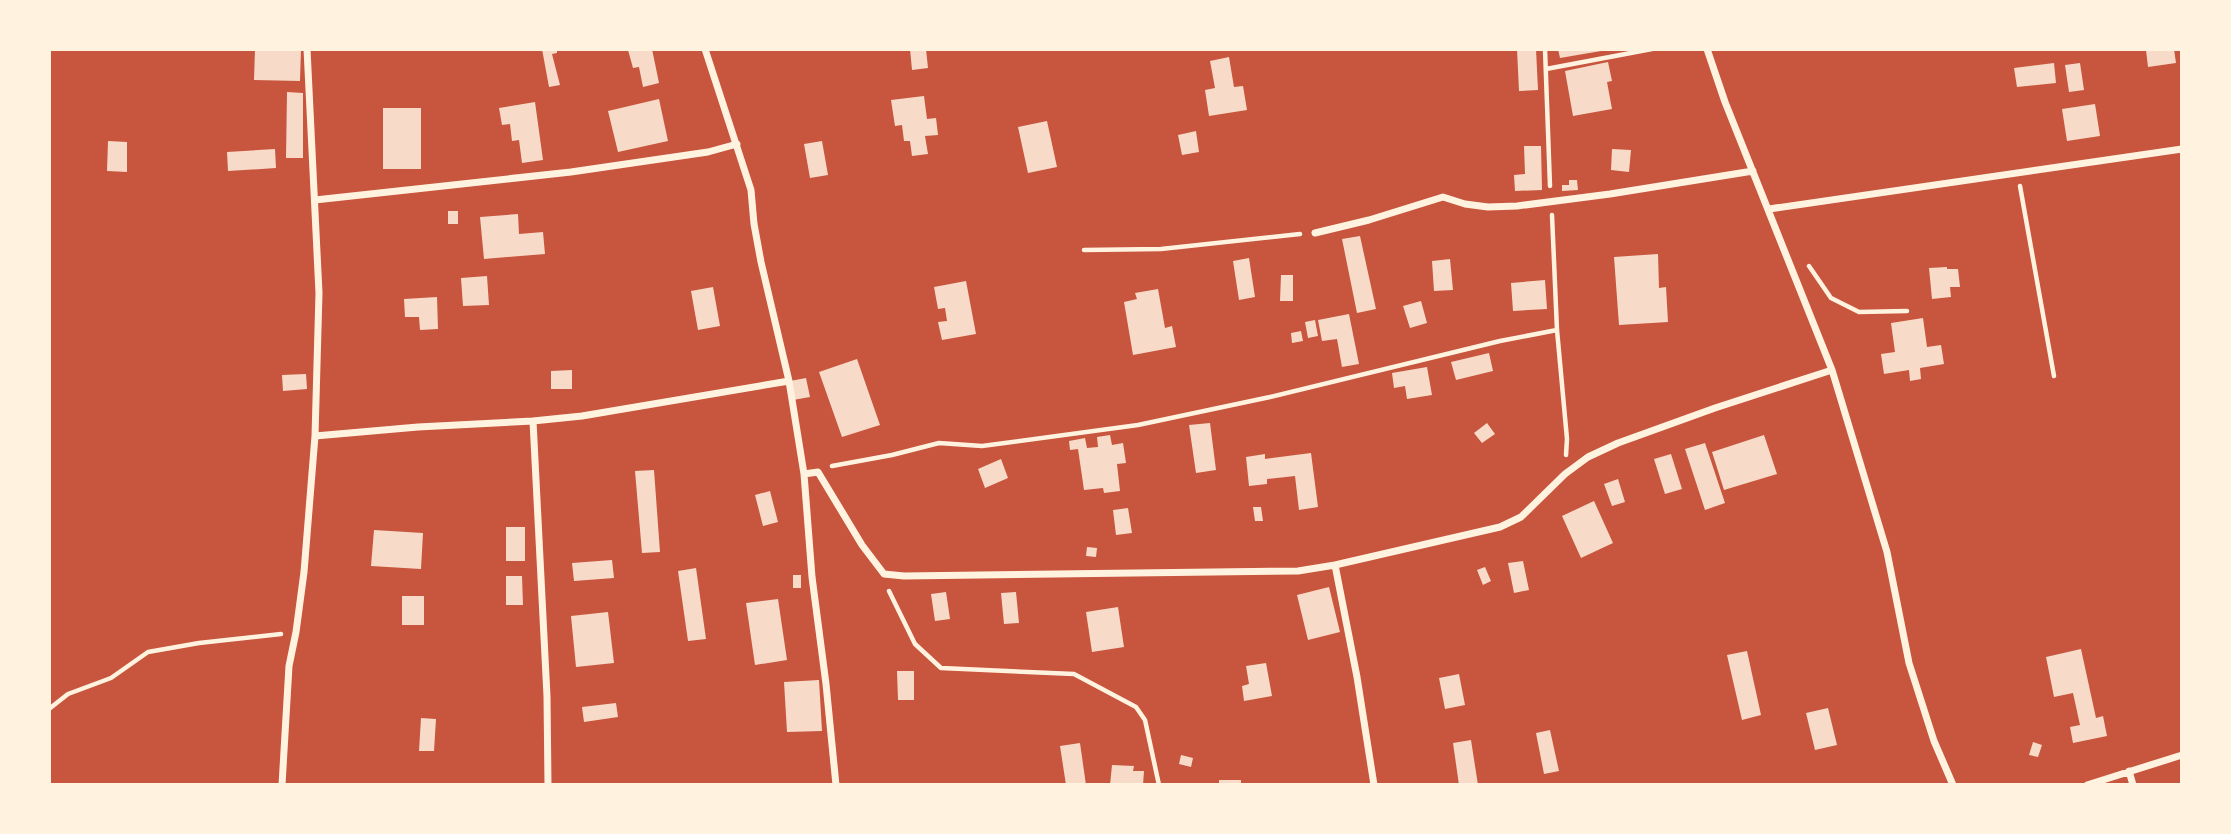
<svg xmlns="http://www.w3.org/2000/svg" width="2231" height="834" font-family="'Titillium Web',sans-serif">
<rect width="100%" height="100%" fill="#c8553d"/>
<!-- building -->
<path fill="#f7dbc8" d="M255,49H301L300,81L254,80Z
M542,49H557V53L552,54L560,85L549,87Z
M652,49L659,83L643,87L639,67L633,68L628,50Z
M910,49H926L928,68L912,70Z
M1517,49H1536L1538,90L1519,91Z
M1558,49H1607V50L1560,58Z
M2174,49L2176,63L2148,67L2146,50Z
M1229,57L1234,87L1243,86L1247,110L1209,116L1205,90L1215,88L1210,61Z
M1608,62L1612,81L1607,82L1612,109L1573,116L1565,71Z
M2054,63L2056,83L2017,87L2014,68Z
M2080,63L2084,90L2069,92L2065,65Z
M287,92L303,93V158H286Z
M924,96L927,119L936,118L938,135L925,136L928,154L912,156L910,141H904L902,125L895,126L891,100Z
M659,99L668,141L618,152L608,111Z
M535,102L543,160L522,163L519,140L512,141L510,124L502,125L499,108Z
M2095,104L2100,136L2067,141L2062,109Z
M383,108H421V169H383Z
M1047,121L1057,167L1028,173L1018,127Z
M1196,131L1199,152L1182,155L1178,135Z
M108,141L127,142V172L107,171Z
M822,141L828,175L810,178L804,144Z
M1524,146H1541L1542,190L1515,191L1514,175L1525,174Z
M275,149L276,168L228,171L227,152Z
M1612,149L1631,150L1629,172L1611,170Z
M1569,180H1577L1578,190L1562,191V185H1569Z
M448,211H458V224H448Z
M518,214L519,234L543,232L545,254L484,259L480,217Z
M1360,236L1376,309L1357,313L1342,239Z
M1658,254L1659,288L1666,287L1668,322L1619,325L1614,257Z
M1249,258L1255,297L1239,300L1233,261Z
M1450,259L1453,290L1434,291L1432,261Z
M1947,267V269H1958L1960,287H1950L1951,297L1932,299L1929,268Z
M1281,275H1293V301H1280Z
M487,276L489,305L463,306L461,278Z
M1545,280L1547,309L1513,311L1511,283Z
M966,281L976,334L942,340L938,322L947,321L945,308L938,309L934,287Z
M713,287L720,326L698,330L691,291Z
M1158,289L1165,328L1172,326L1176,347L1133,355L1124,302L1137,299L1135,293Z
M437,297L438,329L420,330L419,317H405L404,299Z
M1421,301L1427,323L1410,328L1403,306Z
M1349,314L1359,364L1342,367L1337,339L1322,341L1318,320Z
M1923,318L1927,347L1941,345L1944,364L1920,368L1921,379L1910,381L1909,370L1884,374L1881,354L1895,352L1891,323Z
M1315,320L1318,336L1308,338L1305,322Z
M1301,331L1303,341L1292,343L1291,333Z
M1489,353L1493,371L1456,380L1451,362Z
M857,359L880,425L842,437L819,372Z
M1427,367L1432,395L1407,399L1405,386L1394,388L1392,373Z
M572,370V389H551V371Z
M306,374L307,389L283,391L282,375Z
M806,378L810,397L793,400L790,381Z
M1210,423L1216,470L1196,473L1189,425Z
M1487,423L1495,434L1482,443L1474,433Z
M1110,435L1112,445L1123,443L1126,463L1117,464L1120,491L1104,493L1103,488L1084,490L1078,449L1070,450L1069,441L1085,438L1087,448L1098,447L1097,437Z
M1764,435L1777,474L1724,490L1712,452Z
M1705,443L1725,503L1705,510L1685,449Z
M1311,453L1318,507L1299,510L1295,476L1267,479V484L1249,486L1246,457L1265,454V459Z
M1671,454L1682,489L1665,494L1654,459Z
M1001,459L1008,478L985,488L978,469Z
M654,470L660,552L642,553L635,471Z
M1618,479L1625,502L1612,506L1604,484Z
M770,491L778,522L763,526L755,495Z
M1594,501L1613,543L1581,558L1562,516Z
M1253,507H1261L1263,521H1255Z
M1128,508L1132,533L1116,535L1113,510Z
M506,527H525V561H506Z
M374,530L423,533L421,569L371,566Z
M1087,547L1097,548L1096,557L1086,556Z
M612,560L614,578L574,581L572,563Z
M1523,561L1529,590L1514,593L1508,563Z
M1485,567L1491,581L1483,585L1477,570Z
M696,568L706,639L688,641L678,571Z
M793,575H801V588H793Z
M506,576H522L523,605H506Z
M1329,587L1340,632L1308,640L1297,595Z
M946,592L950,619L935,621L931,594Z
M1016,592L1019,623L1004,624L1001,593Z
M402,596H424V625H402Z
M778,599L787,660L755,665L746,603Z
M1118,607L1124,647L1092,652L1086,612Z
M608,612L614,663L576,667L571,616Z
M2081,649L2096,718L2103,716L2107,736L2073,743L2070,727L2080,725L2073,693L2054,697L2046,657Z
M1747,651L1761,715L1742,720L1727,655Z
M1266,663L1272,696L1244,701L1242,686L1249,684L1246,666Z
M897,671H914V700H898Z
M1459,674L1465,705L1445,709L1439,678Z
M819,680L822,731L787,732L784,682Z
M616,703L618,717L584,722L582,707Z
M1828,708L1837,745L1815,750L1806,713Z
M421,718L436,719L434,751H419Z
M1550,730L1559,771L1544,774L1536,733Z
M1471,740L1478,785H1459L1453,743Z
M2033,742L2042,745L2038,757L2029,755Z
M1080,743L1086,785H1066L1060,746Z
M1181,755L1193,758L1191,767L1179,764Z
M1112,765L1134,766L1133,771H1144L1143,785H1110Z
M1219,780H1241V785H1219Z"/>
<g fill="none" stroke-linecap="round" stroke-linejoin="round">
<!-- path -->
<path stroke="#fff3e0" stroke-width="4.5" d="M1545,49L1550,186
M1546,69L1652,49
M2020,186L2054,376
M1552,215L1557,330
M1084,250L1161,249L1300,234
M1809,266L1831,298L1859,312L1907,311
M832,466L892,455L939,443L982,446L1138,425L1270,397L1500,341L1557,330L1567,439L1566,455
M889,591L915,644L941,668L1074,674L1136,707L1145,720L1159,785
M49,709L68,694L111,678L148,652L199,643L281,634"/>
<!-- minor -->
<path stroke="#fff3e0" stroke-width="7" d="M705,49L751,190L754,224L761,262L789,381L804,474L812,577L826,684L836,785
M1707,49L1725,102L1832,370L1887,552L1909,663L1934,741L1953,785
M315,200L571,172L708,152L737,144
M1769,209L2182,149
M1315,233L1369,220L1443,197L1465,204L1488,207L1517,206L1610,194L1753,171
M315,436L418,427L533,421
M804,474L818,472L862,545L884,574L904,576L1298,571L1335,565L1500,527L1521,517L1565,474L1588,457L1618,443L1715,408L1832,370
M1335,565L1357,677L1374,785
M2129,771L2133,785
M282,785L289,666L296,632L304,572L315,436L319,293L307,49
M548,785L547,696L533,421L582,416L789,381
M2087,785L2182,755"/>
</g>
<!-- border -->
<rect width="2231" height="834" fill="none" stroke="#fff3e0" stroke-width="102"/>
</svg>
